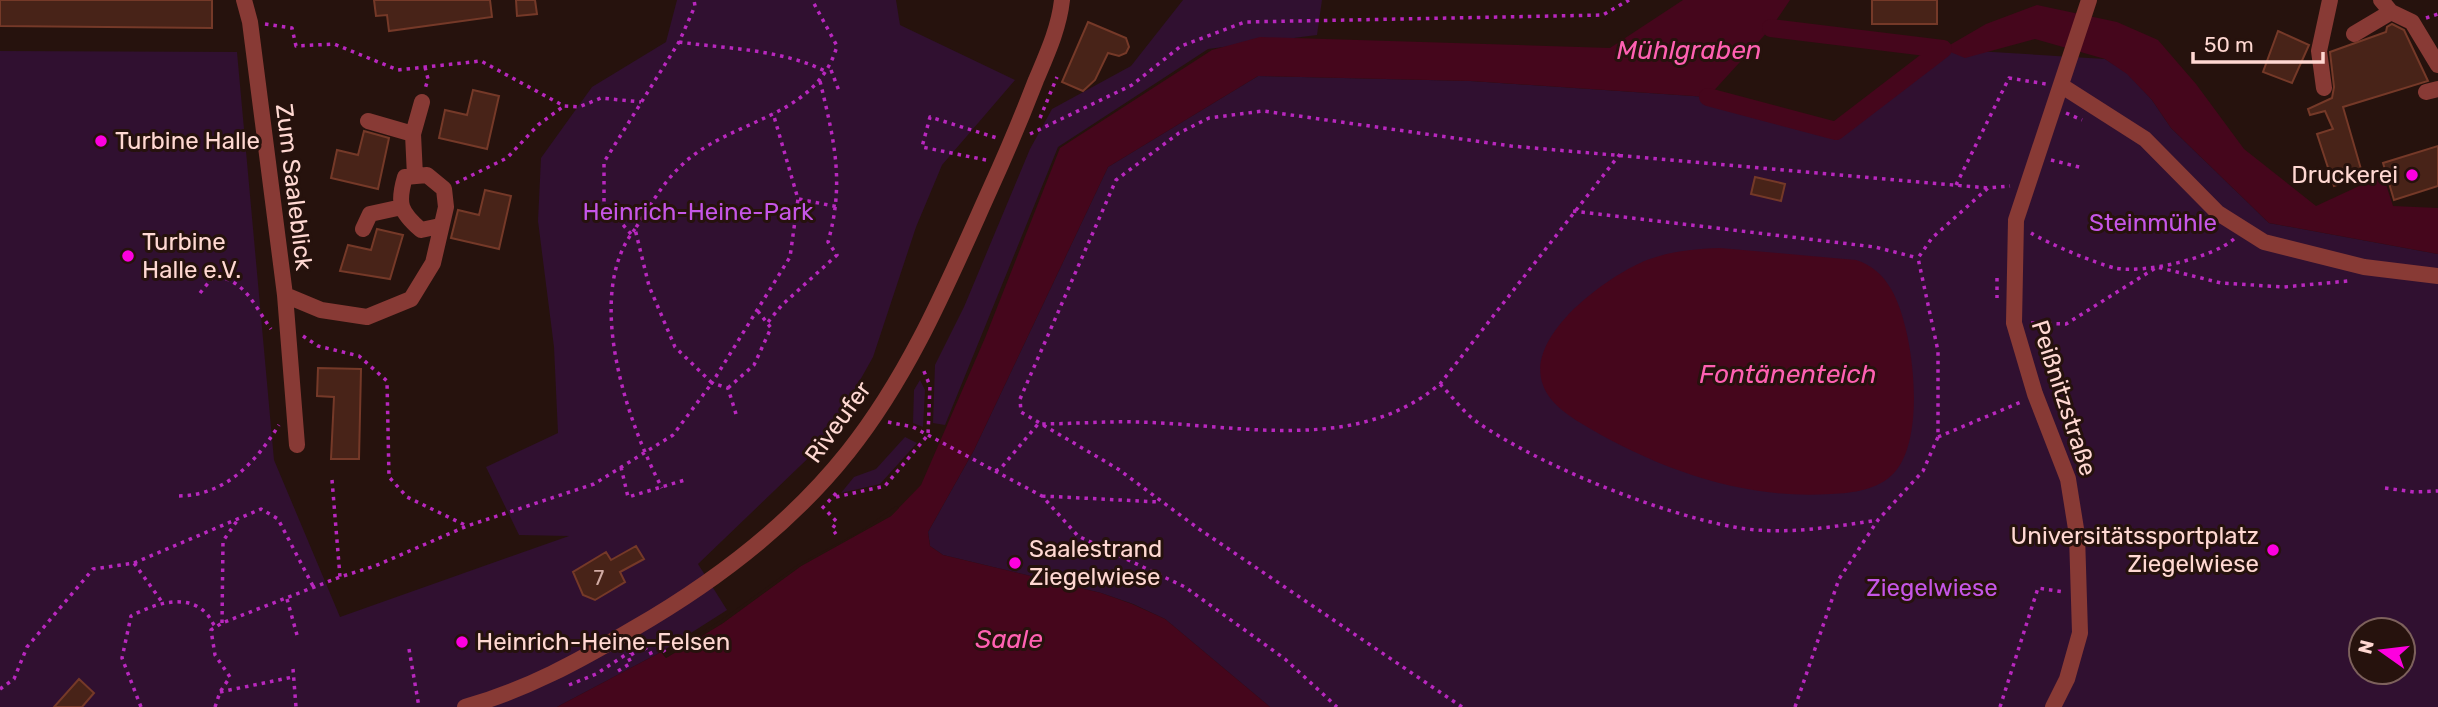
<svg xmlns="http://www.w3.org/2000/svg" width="2438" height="707" font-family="Rubik,sans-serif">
<rect width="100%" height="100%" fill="#26120d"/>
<!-- green -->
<path fill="#301030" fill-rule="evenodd" d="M677,0H896L900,25L1015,80L942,165L916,227L873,357L826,441L698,564L727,610L661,652L557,707H0V51L237,52L274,460L340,617L569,536L519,535L486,467L558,433L554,347L538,221L541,158L592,87L666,42Z
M1183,0H1322L1317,35L1208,49L1058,147L945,425L933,423L935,365L964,307L1030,149L1052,109L1131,66Z
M1943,49L2105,59L2127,73L2152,100L2171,128L2269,223L2438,254V707H1270L1165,619L1133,604L1101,593L943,555L930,546L928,532L974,450L1108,167L1258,76L1471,81L1708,97L1836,131ZM2361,630H2403V672H2361Z
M920,380L925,390L923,427L913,423L914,390Z
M905,437L917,443L880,484L841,493L854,477L876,469Z"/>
<!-- water -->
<path fill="#45061c" d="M1683,0H1790L1771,28L1708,97L1471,81L1258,76L1108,167L974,450L928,532L930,546L943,555L1101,593L1132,604L1165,619L1270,707H557L661,652L666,658L723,623L801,566L891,516L921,485L985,338L1060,148L1212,50L1260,37L1610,48Z
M2037,5L2117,22L2158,40L2196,84L2244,149L2316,206L2383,175L2393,206L2438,208V254L2269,223L2171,128L2152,100L2127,74L2105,59L2035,39L1965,58L1943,49L1986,24Z
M1720,248L1856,260C1872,265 1883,275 1891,289C1914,327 1927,439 1894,473C1878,490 1853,493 1831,494C1746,500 1661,470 1589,428C1572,418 1550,405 1543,385C1524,335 1609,275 1647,260C1671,251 1694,249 1720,248Z"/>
<!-- pier -->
<path fill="#26120d" d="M896,506L899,508L891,516L801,566L723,623L666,658L661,652L664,650L667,654L721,620L799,564L861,531Z"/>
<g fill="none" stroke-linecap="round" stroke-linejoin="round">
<!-- canal -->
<path stroke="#45061c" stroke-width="18" d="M1771,28L1943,49
M1708,97L1836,131L1943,49"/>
</g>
<!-- building -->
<path fill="#482318" stroke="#753928" stroke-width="2" d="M0,0H212V28L0,26Z
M374,0H490L492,17L389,31L387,15L376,16Z
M516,0H535L537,14L517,16Z
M1872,0H1937V24H1872Z
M1088,22L1126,38L1129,47L1126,53L1119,56L1108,53L1095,80L1083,91L1062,82Z
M2392,24L2404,30L2428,81L2343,107L2363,176L2334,186L2317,134L2333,129L2325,111L2310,115L2308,109L2332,98L2334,87L2330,52L2386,32L2387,27Z
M2278,31L2309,45L2292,83L2263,72Z
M473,90L499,96L487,149L439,138L445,110L467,115Z
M364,131L389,138L378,189L331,178L337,150L358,155Z
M2438,146V186L2394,200L2383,163Z
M1755,177L1785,184L1781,201L1751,194Z
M485,190L511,196L499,249L451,238L458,210L479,215Z
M377,229L403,235L390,279L340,271L348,245L371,250Z
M318,368L361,369L359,459H331L334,397L317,396Z
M636,546L644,559L620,572L625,582L595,600L583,595L573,572L606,552L611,560Z
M79,679L94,693L82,707H54Z"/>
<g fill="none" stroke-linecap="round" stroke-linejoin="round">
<!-- path -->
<path stroke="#b827be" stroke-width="3.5" stroke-dasharray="3.5 5" stroke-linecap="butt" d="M2426,18L2438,14
M265,24L292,28L296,46L334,44L398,70L481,61L564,106L579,107L601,98L641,102
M679,42C728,49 782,49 827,72
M425,67L428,79L425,89
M831,70L839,91
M2066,113L2082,120
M1040,118L1057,77
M1030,134L1132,85L1181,46L1245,22L1603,15L1629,0
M986,160L922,147L930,117L997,138
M2051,160L2083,168
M456,183L507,158L538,125L564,106
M1956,185L2009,78L2046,84
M799,199L838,207
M1573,211L1875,247L1918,258
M635,229C583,294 627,422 662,488
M2031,233C2047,243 2097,264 2115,268C2144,274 2212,258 2234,239
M631,234L604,203V162L679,42L695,6L694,0
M1997,278V298
M200,293L214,276C245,279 255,307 271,329
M768,322L782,305L837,255L828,242C845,182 834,140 820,81
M2031,323L2066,324L2157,267L2221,283L2284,287L2348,281
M303,336L318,346L359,356L387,381L389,477L407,497L467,526
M1440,384C1452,396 1463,412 1477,422C1541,466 1658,513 1734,527C1782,536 1831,527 1878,520
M728,388L754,365L771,328L757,310
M736,414L728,388L712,383L790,257L798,199L773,113
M888,422L913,427L995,471L1001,468L1038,424C1072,424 1106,421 1140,422C1240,425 1357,454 1440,384L1620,154
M1938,437L2021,402
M621,467L628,497L685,480
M995,471L1042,496L1078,536L1185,587L1285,659L1337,707
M332,480L340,577
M2385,488L2414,492L2438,491
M179,496C226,495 255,463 279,425
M1042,496L1159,502
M836,497L885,486L928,435L930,386L923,369
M828,502L839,490
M822,506L837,522L832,529L836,534
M134,563L261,509L278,519L314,588
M287,599L297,635
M222,623L223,541L239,518
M409,649L419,707
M293,669L296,707
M618,671L631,663L628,657L644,646L649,654L662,648L665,652
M569,685L596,674L633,650
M0,689L14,679L27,647L93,569L134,563L162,602
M220,692L293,677
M141,707L122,658L131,616C152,605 185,592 206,613C210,617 212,623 215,626
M215,707L220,692L230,677L215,655L211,630L222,623L340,577L375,566L467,526L594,484L673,435L712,383L675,347L649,286L635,229C650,206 663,182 683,164C732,118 816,119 837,46L812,0
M1462,707L1199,529L1118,469L1021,412L1020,399L1116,180L1179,133L1209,118L1263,111L1511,146L1988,188
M1795,707L1839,579L1878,520L1923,471L1938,437V351L1918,258L1932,238L1988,188L2010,186
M2000,707L2038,588L2064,592"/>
<!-- minor -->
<path stroke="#883a35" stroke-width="16" d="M244,0L250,22L285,295L321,310L367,317L411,299L433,263L446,207L444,189L427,175L405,177C397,204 400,212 421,230L440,226
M2381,0L2391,12L2412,22L2438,65
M2354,34L2391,12
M2062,86L2145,139L2218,213L2264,242L2364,267L2438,276
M2324,88L2319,51L2330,0
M2426,92L2438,89
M368,121L413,134
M415,176L413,134L422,102
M363,229L370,214L402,207
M285,295L297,445
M465,707C526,690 579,661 633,629C713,583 790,525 848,452C911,373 950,278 991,187C1007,152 1022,116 1036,80C1047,54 1059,28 1062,0
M2053,707L2067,679L2080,633L2077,535L2068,479L2035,394L2014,323L2016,220L2089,0"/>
</g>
<!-- markers -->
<g fill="#fd00df" stroke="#26120d" stroke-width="2.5">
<circle cx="101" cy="141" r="7"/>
<circle cx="2412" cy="175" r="7"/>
<circle cx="128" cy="256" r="7"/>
<circle cx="2273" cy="550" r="7"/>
<circle cx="1015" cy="563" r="7"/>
<circle cx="462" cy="642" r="7"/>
</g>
<g text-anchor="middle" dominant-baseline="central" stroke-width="6" stroke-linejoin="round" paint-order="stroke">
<!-- number labels -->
<g font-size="21" fill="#d1aba4">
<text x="599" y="577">7</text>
</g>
<!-- poi labels -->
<g font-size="24" fill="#ffd8d2" stroke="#26120d" text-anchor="start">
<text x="115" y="141">Turbine Halle</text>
<text x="2398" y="175" text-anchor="end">Druckerei</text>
<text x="142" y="242">Turbine<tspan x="142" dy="28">Halle e.V.</tspan></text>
<text x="2259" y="536" text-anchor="end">Universitätssportplatz<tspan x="2259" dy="28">Ziegelwiese</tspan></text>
<text x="1029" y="549">Saalestrand<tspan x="1029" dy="28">Ziegelwiese</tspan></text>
<text x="476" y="642">Heinrich-Heine-Felsen</text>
</g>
<!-- street labels -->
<g font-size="24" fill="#ffd8d2" stroke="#26120d">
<text transform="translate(294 187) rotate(83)">Zum Saaleblick</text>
<text transform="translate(2064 398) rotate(72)">Peißnitzstraße</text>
<text transform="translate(838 422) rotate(-54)">Riveufer</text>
</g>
<!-- park labels -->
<g font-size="24" fill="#c656e7" stroke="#26120d">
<text x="698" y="212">Heinrich-Heine-Park</text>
<text x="2153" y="223">Steinmühle</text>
<text x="1932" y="588">Ziegelwiese</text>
</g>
<!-- water labels -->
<g font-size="26" font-style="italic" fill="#ff60b2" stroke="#26120d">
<text x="1689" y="50">Mühlgraben</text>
<text x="1788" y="374">Fontänenteich</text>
<text x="1009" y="639">Saale</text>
</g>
</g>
<!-- north arrow -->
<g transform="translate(2382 651) rotate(284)"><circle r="33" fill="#26120d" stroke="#7d615c" stroke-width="2"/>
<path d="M0-5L12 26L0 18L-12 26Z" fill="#fd00df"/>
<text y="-10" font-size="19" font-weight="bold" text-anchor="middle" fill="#ffd8d2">N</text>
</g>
<!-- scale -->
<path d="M2193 52v10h130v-10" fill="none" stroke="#ffd8d2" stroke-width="3.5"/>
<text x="2204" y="52" font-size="21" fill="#ffd8d2" stroke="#26120d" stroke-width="5" paint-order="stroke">50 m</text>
</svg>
